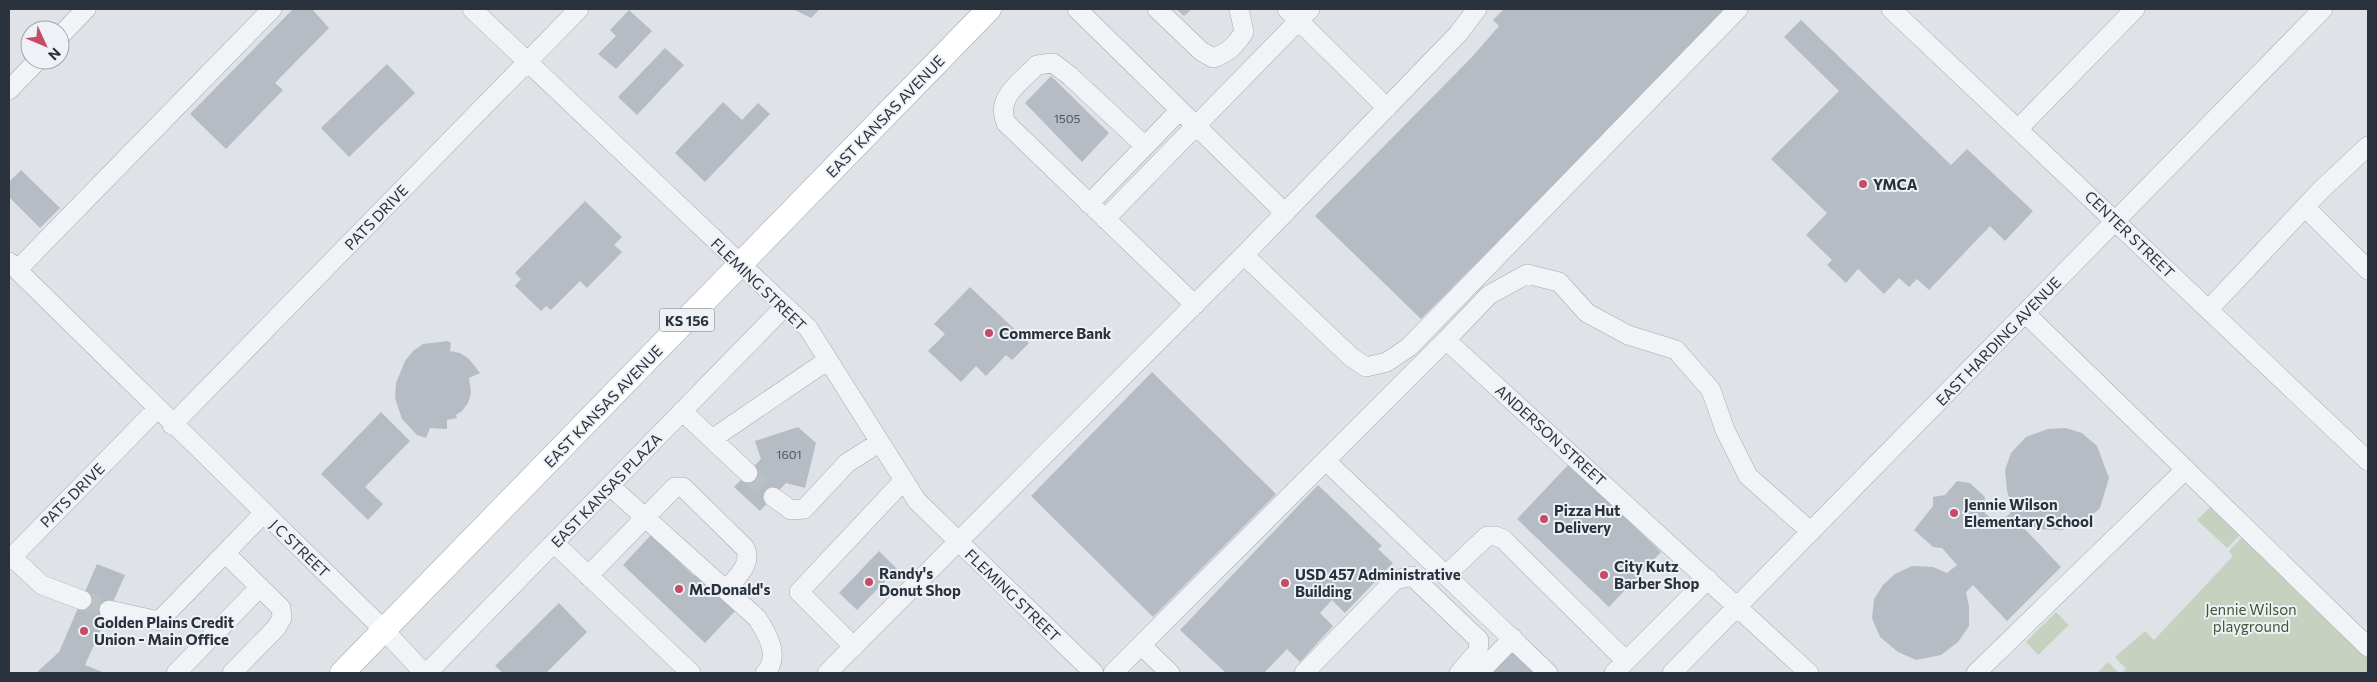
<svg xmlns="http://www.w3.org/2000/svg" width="2377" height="682" font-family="Commissioner,sans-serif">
<rect width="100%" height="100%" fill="#dfe3e7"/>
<!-- green -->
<path fill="#c6d1c0" d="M2211,506L2240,535L2227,548L2197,520Z
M2242,537L2246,542L2248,540L2368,656V673H2122L2126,669L2115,657L2145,631L2154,640L2233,556L2229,551Z
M2056,612L2069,625L2038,655L2026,642Z
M2108,662L2119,673H2097Z"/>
<!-- building -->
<path fill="#b6bcc4" d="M293,9H312L329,28L275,83L283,90L226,149L190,114Z
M793,9H820L811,18Z
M1176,9H1192L1184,16Z
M1504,9H1728L1421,319L1315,216L1472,57L1499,26L1493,20Z
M629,10L652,31L616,69L598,54L616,36L610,30Z
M1801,20L1951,165L1967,149L2033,211L2005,241L1990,226L1929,290L1917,279L1909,287L1899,278L1884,294L1858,269L1846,283L1827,265L1832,260L1806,235L1827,213L1771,159L1839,91L1784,37Z
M665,48L684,65L637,115L618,97Z
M387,64L415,93L349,157L321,128Z
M1051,76L1109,133L1082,162L1025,103Z
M723,102L742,120L758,103L770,114L705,182L675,153Z
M21,170L60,208L40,228L9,197V182Z
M585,201L622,237L614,245L622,252L587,288L580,281L551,310L546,306L541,311L515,286L521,279L515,273Z
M970,287L1029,343L1012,360L1006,355L986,376L976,366L961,382L928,351L945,334L934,324Z
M448,341L451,343L450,351L460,353L469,359L480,373L469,378L471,393L468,403L462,411L456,415L457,418L447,420V429L430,428L426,438L417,435L402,419L395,398L396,383L405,361L413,351L423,344Z
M1152,372L1276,494L1153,617L1031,496Z
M381,412L410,441L365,487L383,504L368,520L321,474Z
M798,427L816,443L805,488L786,483L760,511L734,487L761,459L755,441Z
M2066,428L2082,433L2097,446L2109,478L2100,508L2083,524L2062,530L2038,529L2024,520L2020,524L2061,567L2007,621L1973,585L1966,592L1969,606V626L1958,642L1941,655L1916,660L1898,652L1880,637L1872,618L1874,599L1883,585L1895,574L1912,566L1933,567L1947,573L1957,565L1942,548L1933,547L1914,530L1933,506V497L1945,495L1957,481L1970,483L1985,497L1984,512L1998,525L2013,510L2007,491L2005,470L2011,453L2026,437L2048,429Z
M1569,464L1661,552L1609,607L1517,519Z
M1318,485L1382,546L1378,549L1393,563L1345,613L1332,600L1320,613L1333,626L1300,662L1287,649L1264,673H1226L1180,630Z
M651,535L694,576L696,574L735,611L705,643L623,565Z
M879,551L897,569L857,610L839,593Z
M97,564L125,575L85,665L105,673H36L59,652Z
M559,603L587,632L546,673H503L495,666Z
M1514,648L1539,673H1489Z"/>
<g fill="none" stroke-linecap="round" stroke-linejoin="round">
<!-- minor-tunnel -->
<path stroke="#bbc0c5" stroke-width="19" stroke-dasharray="19 9" stroke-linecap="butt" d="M748,473L773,497
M82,600L109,610"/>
<defs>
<path id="minor" d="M472,9L808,328L917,501L1094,673
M1077,9L1285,213
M1157,9L1201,51L1213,58C1228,53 1236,45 1244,32L1239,9
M1287,9L1387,108
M1891,9L2368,461
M60,36L86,9
M9,90L38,60
M2018,129L2135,9
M1145,146L1070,76L1053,63L1037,65C1021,82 995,97 1006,123L1195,305
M1089,204L1180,110
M2305,207L2368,270
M1105,219L1310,9
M1244,255L1351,357L1366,367L1387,362L1409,347L1738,9
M9,262L384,630L424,673
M17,270L272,9
M2209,309L2321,190L2368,146
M2026,314L2368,647
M1446,340L1809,673
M682,411L748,473
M172,425L579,9
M712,439L828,360
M1326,461L1548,673
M610,486L757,618C767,633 781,657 765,673
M773,497L791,510L804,509L847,463L880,442
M554,543L691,673
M226,554L281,608L282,618L276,628L232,673
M12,557L42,585L82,600
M9,560L157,409
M1446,575L1487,536H1495L1503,539L1626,661
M588,576L675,487H683L745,548C753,564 736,577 727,590
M109,610L159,621L264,513
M1141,645L1170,673
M854,647L799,592L904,480
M176,673L260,587
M427,673L785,306
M827,673L1244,255L1458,34L1477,9
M1113,673L1446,340L1489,295L1527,274L1559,282L1587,313L1628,335L1676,350L1711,390L1725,430L1748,476L1811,532
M1304,673L1395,580L1412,576L1479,640L1478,651L1459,673
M1479,673L1513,638
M1614,673L1708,579
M1672,673L2323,9
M1976,673L2186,469"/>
<path id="major" d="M342,673L989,9"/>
</defs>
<!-- minor casing -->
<use href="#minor" stroke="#a5aab1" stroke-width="20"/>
<!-- major casing -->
<use href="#major" stroke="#9fa8b2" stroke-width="25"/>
<!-- minor -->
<use href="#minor" stroke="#f1f3f6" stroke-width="19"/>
<!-- major -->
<use href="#major" stroke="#fff" stroke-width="24"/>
</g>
<!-- markers -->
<g fill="#c54b67" stroke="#eef1f5" stroke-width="2">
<circle cx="1863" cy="184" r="5"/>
<circle cx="989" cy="333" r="5"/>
<circle cx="1954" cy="513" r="5"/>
<circle cx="1544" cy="519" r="5"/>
<circle cx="1604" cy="575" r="5"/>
<circle cx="869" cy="582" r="5"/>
<circle cx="1285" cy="583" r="5"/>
<circle cx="679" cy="589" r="5"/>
<circle cx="84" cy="631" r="5"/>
</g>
<g text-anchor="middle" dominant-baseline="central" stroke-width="4" stroke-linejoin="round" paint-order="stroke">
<!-- number labels -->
<g font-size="12" fill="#4c545f">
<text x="1067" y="118">1505</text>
<text x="789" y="454">1601</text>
</g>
<!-- shield labels -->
<rect fill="#eef1f5" stroke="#646b74" stroke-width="1" x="659.5" y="308.5" width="55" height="23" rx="4"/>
<g font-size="14" font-weight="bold" fill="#29323d">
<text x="687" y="320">KS 156</text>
</g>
<!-- street labels -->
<g font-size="15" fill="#29323d" stroke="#eef1f5">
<text transform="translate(885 116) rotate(-46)">EAST KANSAS AVENUE</text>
<text transform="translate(376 217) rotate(-46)">PATS DRIVE</text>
<text transform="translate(2130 234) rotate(44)">CENTER STREET</text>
<text transform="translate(759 284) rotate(44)">FLEMING STREET</text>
<text transform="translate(1998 341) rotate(-46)">EAST HARDING AVENUE</text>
<text transform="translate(603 406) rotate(-46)">EAST KANSAS AVENUE</text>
<text transform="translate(1551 435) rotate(42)">ANDERSON STREET</text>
<text transform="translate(606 490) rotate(-46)">EAST KANSAS PLAZA</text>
<text transform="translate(72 495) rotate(-45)">PATS DRIVE</text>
<text transform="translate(300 548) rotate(44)">J C STREET</text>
<text transform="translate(1013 595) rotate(44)">FLEMING STREET</text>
</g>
<!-- poi labels -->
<g font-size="15" font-weight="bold" fill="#29323d" stroke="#eef1f5" text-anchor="start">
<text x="1873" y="184">YMCA</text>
<text x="999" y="333">Commerce Bank</text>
<text x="1964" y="504">Jennie Wilson<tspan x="1964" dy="17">Elementary School</tspan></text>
<text x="1554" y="510">Pizza Hut<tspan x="1554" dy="17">Delivery</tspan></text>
<text x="1614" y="566">City Kutz<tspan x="1614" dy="17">Barber Shop</tspan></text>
<text x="879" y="573">Randy's<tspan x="879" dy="17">Donut Shop</tspan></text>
<text x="1295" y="574">USD 457 Administrative<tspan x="1295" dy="17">Building</tspan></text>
<text x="689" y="589">McDonald's</text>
<text x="94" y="622">Golden Plains Credit<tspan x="94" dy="17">Union - Main Office</tspan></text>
</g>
<!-- park labels -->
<g font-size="15" fill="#405837" stroke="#eef1f5">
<text x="2251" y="609">Jennie Wilson<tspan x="2251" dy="17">playground</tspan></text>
</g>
</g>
<!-- border -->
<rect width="2377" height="682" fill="none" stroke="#29323d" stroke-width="20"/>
<!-- north arrow -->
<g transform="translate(45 45) rotate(134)"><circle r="24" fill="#eef1f5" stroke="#9fa5ab"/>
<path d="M0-4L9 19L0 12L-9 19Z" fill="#c54b67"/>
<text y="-8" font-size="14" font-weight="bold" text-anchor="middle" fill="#29323d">N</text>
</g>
</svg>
